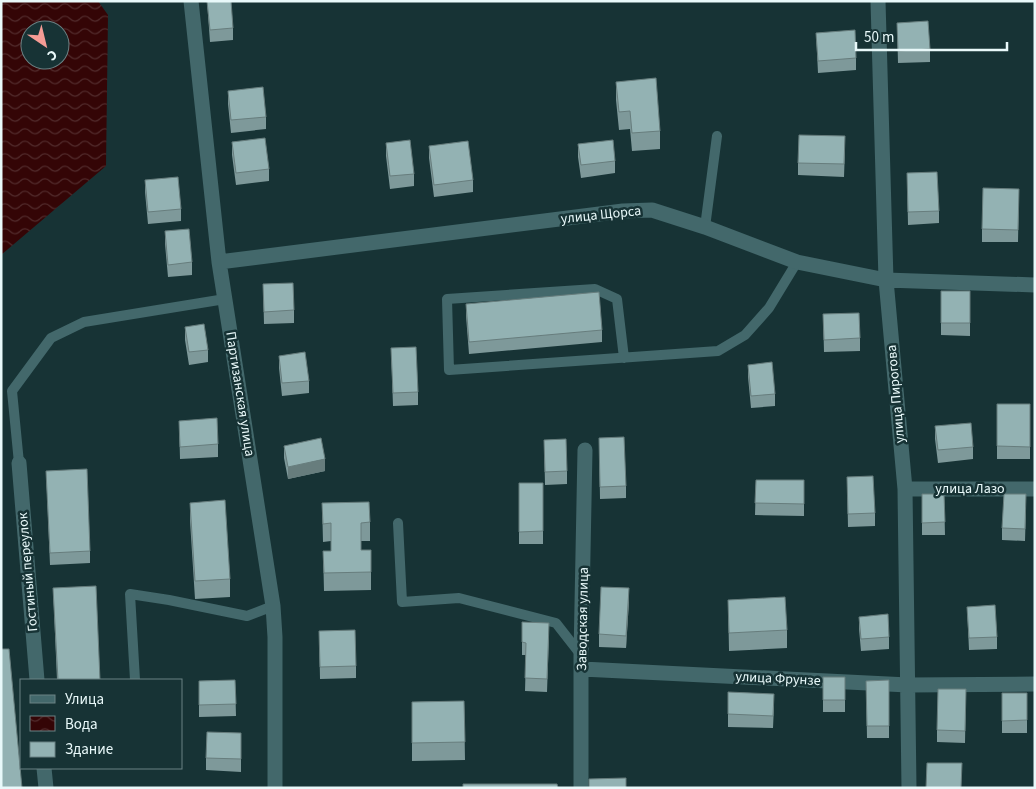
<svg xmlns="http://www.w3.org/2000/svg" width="1036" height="789" font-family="'Source Sans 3',sans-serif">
<defs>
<pattern id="water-waves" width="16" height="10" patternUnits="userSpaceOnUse" patternTransform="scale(1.25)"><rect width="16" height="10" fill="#340506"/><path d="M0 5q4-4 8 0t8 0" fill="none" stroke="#512a2b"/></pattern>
</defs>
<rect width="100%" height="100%" fill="#173335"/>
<!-- water -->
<path fill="url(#water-waves)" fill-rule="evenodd" d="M1,1H98L108,15L106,166L1,255ZM30,30H60V60H30Z"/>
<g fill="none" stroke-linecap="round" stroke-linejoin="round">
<!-- lane -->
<path stroke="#43686b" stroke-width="10" d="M705,227L717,136
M624,358L617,299L595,289L447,299L449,370L718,351L745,335L769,308L797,262
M19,463L12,391L51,338L84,322L225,299
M398,523L402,602L459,598L556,623L581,655
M135,680L130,594L169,600L247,616L273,606"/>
<!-- street -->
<path stroke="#43686b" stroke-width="15" d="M191,1L219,262L273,606L275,637V788
M878,1L886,280L905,489L909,788
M219,262L623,211L652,210L705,227L797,262L886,280L1035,285
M19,463L37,680
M905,489H1035
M582,669L908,685L1035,684
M44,768L46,788
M581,788V656L585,450"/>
</g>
<!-- wall -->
<path fill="#7e999a" d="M207,1L233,28V40L210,42Z
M897,23L930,49V62L898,63Z
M816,33L856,58V70L818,73Z
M616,82L660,131V149L632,151L630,129L619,130L616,100Z
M228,91L266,117V129L231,133L228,104Z
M232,142L269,169V181L236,185L232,155Z
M386,143L414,174V186L390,189L386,156Z
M578,144L615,161V173L581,178L578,157Z
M429,146L473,180V192L434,197L429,158Z
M845,149L844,177L798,175V163Z
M907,173L939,211V223L908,225Z
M145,180L181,209V221L148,224L145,192Z
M1019,189L1018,242H982V229Z
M165,231L192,262V275L168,277L165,244Z
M263,284L294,310V323L264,324Z
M941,291H970V336L941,335Z
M466,304L602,330V342L469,354L466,316Z
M823,314L860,338V351L824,352Z
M185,327L208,350V362L189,365L185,340Z
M391,348L418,392V405L393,406Z
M279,356L309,381V393L282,396L279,368Z
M748,365L775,394V406L751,408L748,377Z
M997,404H1030V459H997Z
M179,421L218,444V457L180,459Z
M935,426L973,447V459L938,463L935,439Z
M599,438L626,486V498L600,499Z
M544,440L567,471V484L545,485Z
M284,446L325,471L288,479L284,458Z
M46,471L90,551V563L50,565Z
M847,477L875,513V526L848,527Z
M756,480H804V516L755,515Z
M519,483H543V544H519Z
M922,494H944L945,535H922Z
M190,503L230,579V597L195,599L190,521Z
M322,503L370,522V541H361V550H371V590L324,591L323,551H331V541L323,542Z
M1026,507L1025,541L1002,540V528Z
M53,588L100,680H57Z
M728,600L787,630V648L729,651Z
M629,601L626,648L599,647V634Z
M967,607L997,637V649L969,650Z
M859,617L889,637V649L861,651L859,629Z
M319,631L356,666V678L320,679Z
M549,635L547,692L525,691L526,655H522V642Z
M823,677H845V712H823Z
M235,680L236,716L199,717V681Z
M889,680V738H867L866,681Z
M966,689L965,743L937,742V730Z
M1002,693H1027V733H1002Z
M464,701L465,760L412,761V702Z
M774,706L773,728L728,727V714Z
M241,746V772L206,770V758Z"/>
<!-- shaded-wall -->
<path fill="#677d7d" d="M325,459V471L288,479V467Z
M629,588V601L626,648V636Z"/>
<!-- building -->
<path fill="#93b2b3" stroke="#677d7d" d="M207,1H231L233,28L210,30Z
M928,21L930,49L898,51L897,23Z
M855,30L856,58L818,61L816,33Z
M656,78L660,131L632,133L630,111L619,112L616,82Z
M263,87L266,117L231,120L228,91Z
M799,135L845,136L844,164L798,163Z
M265,138L269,169L236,173L232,142Z
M410,140L414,174L390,176L386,143Z
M613,140L615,161L581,165L578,144Z
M468,141L473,180L434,185L429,146Z
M937,172L939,211L908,212L907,173Z
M178,177L181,209L148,212L145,180Z
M983,188L1019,189L1018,230L982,229Z
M189,229L192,262L168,265L165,231Z
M293,283L294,310L264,312L263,284Z
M941,291H970V323H941Z
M599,292L602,330L469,342L466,304Z
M859,313L860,338L824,340L823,314Z
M204,324L208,350L189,352L185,327Z
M416,347L418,392L393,393L391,348Z
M305,352L309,381L282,383L279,356Z
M772,362L775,394L751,396L748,365Z
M997,404H1030V447L997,446Z
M217,418L218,444L180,447L179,421Z
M971,423L973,447L938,450L935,426Z
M624,437L626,486L600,487L599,438Z
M321,438L325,459L288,467L284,446Z
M566,439L567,471L545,472L544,440Z
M87,469L90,551L50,553L46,471Z
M873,476L875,513L848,514L847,477Z
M756,480H804V504L755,503Z
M519,483H543V531L519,532Z
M922,494H944L945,522L922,523Z
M1004,494H1026L1025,529L1002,528Z
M225,500L230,579L195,581L190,503Z
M369,502L370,522L361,523V550H371V572L324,573L323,551H331V523L323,524L322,503Z
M96,586L100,680H58L53,588Z
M601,587L629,588L626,636L599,634Z
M785,597L787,630L729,633L728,600Z
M995,605L997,637L969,638L967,607Z
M888,614L889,637L861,639L859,617Z
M522,622L549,623L547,679L525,678L526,643L522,642Z
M355,630L356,666L320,667L319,631Z
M1,649H9L22,788H1Z
M823,677H845V700H823Z
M235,680L236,704L199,705V681Z
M889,680V726H867L866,681Z
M938,689H966L965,731L937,730Z
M728,692L774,694L773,716L728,714Z
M1002,693H1027V720L1002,721Z
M464,701L465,742L412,743V702Z
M207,732L241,733V759L206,758Z
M927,763H962L961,788H926Z
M626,778V788H589V779Z
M463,784H557L558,788H463Z"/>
<g text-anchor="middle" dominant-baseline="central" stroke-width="5" stroke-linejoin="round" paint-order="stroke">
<!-- street labels -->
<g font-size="14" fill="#e9f9fa" stroke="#173335">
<text transform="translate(601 215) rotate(-6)">улица Щорса</text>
<text transform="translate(240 394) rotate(81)">Партизанская улица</text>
<text transform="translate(896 394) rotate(-95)">улица Пирогова</text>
<text x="970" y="489">улица Лазо</text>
<text transform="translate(28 572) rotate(-95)">Гостиный переулок</text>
<text transform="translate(583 619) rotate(-89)">Заводская улица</text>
<text transform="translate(778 679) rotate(3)">улица Фрунзе</text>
</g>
</g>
<!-- border -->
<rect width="1036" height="789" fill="none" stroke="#e9f9fa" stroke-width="5"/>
<!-- legend -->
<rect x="20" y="679" width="162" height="90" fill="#173335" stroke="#6b8284"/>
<rect x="30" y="695" width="25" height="8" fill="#43686b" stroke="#6b8284"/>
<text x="65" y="704" font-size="15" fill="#e9f9fa">Улица</text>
<rect x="30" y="716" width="25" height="15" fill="url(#water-waves)" stroke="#6b8284"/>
<text x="65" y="729" font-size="15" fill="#e9f9fa">Вода</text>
<rect x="30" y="742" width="25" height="15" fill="#93b2b3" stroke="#6b8284"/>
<text x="65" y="754" font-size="15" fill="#e9f9fa">Здание</text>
<!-- north arrow -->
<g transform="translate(45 45) rotate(145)"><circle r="24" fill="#173335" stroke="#6b8284"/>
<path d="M0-4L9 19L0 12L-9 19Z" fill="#f59c95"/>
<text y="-8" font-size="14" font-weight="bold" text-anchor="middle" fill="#e9f9fa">С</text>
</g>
<!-- scale -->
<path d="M856 42v8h151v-8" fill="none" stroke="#e9f9fa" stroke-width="2.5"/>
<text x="864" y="42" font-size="15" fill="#e9f9fa" stroke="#173335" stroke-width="4" paint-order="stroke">50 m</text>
</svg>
